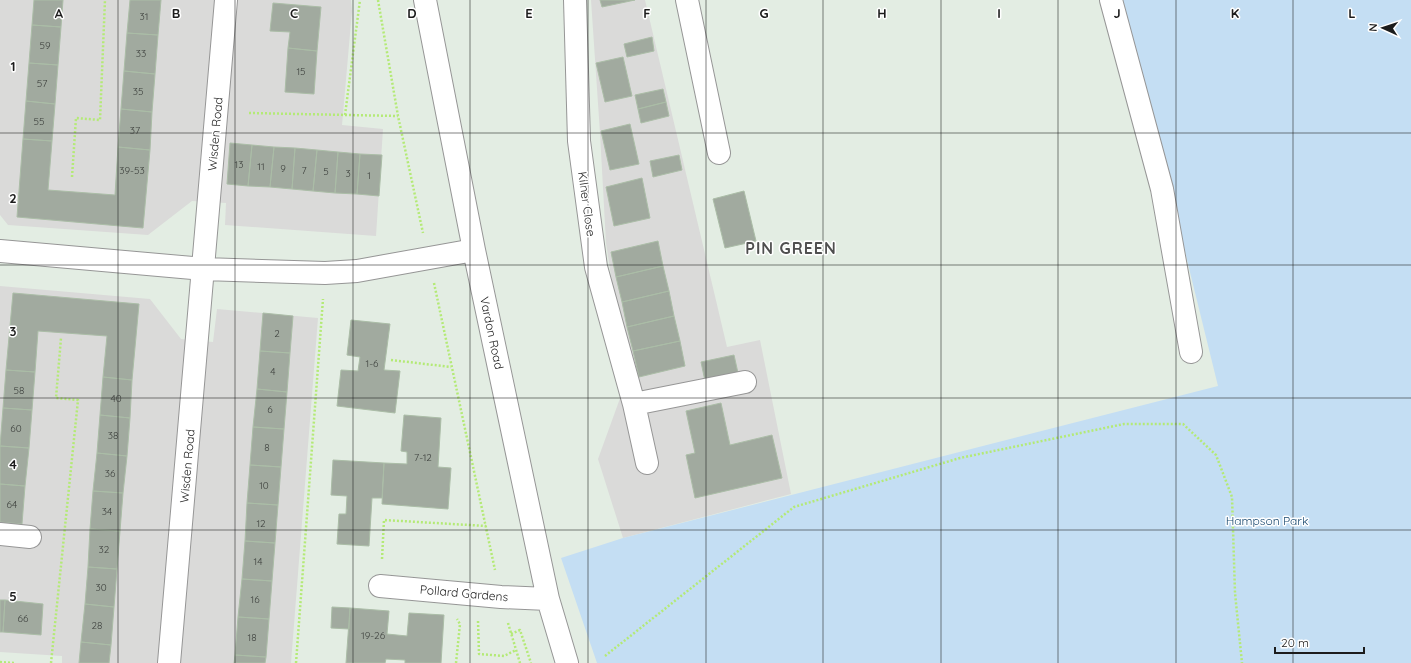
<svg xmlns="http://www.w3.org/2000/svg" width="1411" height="663" font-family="Quicksand,sans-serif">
<rect width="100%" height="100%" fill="#e3ede3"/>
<!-- residential -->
<path fill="#dadad9" d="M0,0H351L352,11L342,125L383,129L376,236L225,225L226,203L192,201L148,235L8,225L0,215Z
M591,0H645L727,347L760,340L791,494L623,538L598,459L631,368L614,295L606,243L600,133Z
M0,286L150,299L181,339L213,342L217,309L318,318L291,663H62V656L0,652Z"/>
<!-- park -->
<path fill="#c4def3" d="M1123,0H1411V663H597L561,558L623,538L1218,386Z"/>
<!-- building -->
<path fill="#a1aa9f" stroke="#abbda7" d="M34,0H63L61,27L32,25Z
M130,0H161L158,35L127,33Z
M600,0H635L602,7Z
M273,3L321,7L317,51L288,48L290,32L270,31Z
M32,25L61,27L58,65L29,63Z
M127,33L158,35L155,74L124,71Z
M652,37L654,51L627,57L624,44Z
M288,48L317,51L314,94L285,92Z
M623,57L632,96L605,102L596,63Z
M29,63L58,65L55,104L26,101Z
M124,71L155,74L152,112L121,109Z
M663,89L666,102L638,109L635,95Z
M26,101L55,104L52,141L23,139Z
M666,102L669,116L641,123L638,109Z
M121,109L152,112L150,150L118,147Z
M630,124L639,164L610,170L601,131Z
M23,139L52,141L48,190L115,195L118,147L150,150L143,228L17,217Z
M230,143L252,145L248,186L227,184Z
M252,145L274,147L270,187L248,186Z
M274,147L295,148L292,189L270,187Z
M295,148L317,150L313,191L292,189Z
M317,150L338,152L335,193L313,191Z
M338,152L360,154L357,194L335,193Z
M360,154L382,155L379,196L357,194Z
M679,155L682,170L653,177L650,161Z
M642,178L650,218L614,226L606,187Z
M744,191L756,241L725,248L713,199Z
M658,241L663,266L616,277L611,252Z
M663,266L669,291L622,302L616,277Z
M669,291L674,316L627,327L622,302Z
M13,293L139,304L132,380L103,377L107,336L38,331L35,372L6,370Z
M263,313L293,316L290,353L260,351Z
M674,316L680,341L633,351L627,327Z
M351,320L390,324L384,370L400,371L395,413L337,406L341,370L358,371L360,357L347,355Z
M680,341L685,366L639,377L633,351Z
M260,351L290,353L287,392L257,389Z
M734,355L738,373L705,381L701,362Z
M6,370L35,372L32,410L3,408Z
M103,377L132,380L130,418L100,415Z
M257,389L287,392L284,429L253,427Z
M721,403L730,445L772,435L782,478L695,498L686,455L695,453L686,411Z
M3,408L32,410L29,448L0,446Z
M100,415L130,418L127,456L97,453Z
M404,415L441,418L438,467L451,468L448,509L382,504L384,463L407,464V452L401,451Z
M253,427L284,429L281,467L250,465Z
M0,446L29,448L25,486L0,484Z
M97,453L127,456L123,493L93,491Z
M333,460L384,463L382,498H372L369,546L337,544L339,514H346L347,496L331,495Z
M250,465L281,467L278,505L247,503Z
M0,484L25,486L22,524L0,522Z
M93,491L123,493L120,531L90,529Z
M247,503L278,505L275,543L245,541Z
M90,529L120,531L117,569L88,567Z
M245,541L275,543L272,581L242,579Z
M88,567L117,569L114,607L85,604Z
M242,579L272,581L269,619L238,617Z
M0,600H5L3,632H0Z
M5,600L43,604L41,635L3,632Z
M85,604L114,607L111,645L81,642Z
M332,607L350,608L349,629L331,628Z
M350,608L389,611L387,634L407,636L409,613L444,615L441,663H405V660L386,659L385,663H346Z
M238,617L269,619L266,657L235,655Z
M81,642L111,645L109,663H79Z
M235,655L266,657L265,663H234Z"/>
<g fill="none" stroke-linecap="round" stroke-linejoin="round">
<defs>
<path id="minor" d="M425,0L474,250L548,599L567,663
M575,0L579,141L596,267L634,404L647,463
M687,0L719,153
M1111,0L1162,189L1191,352
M0,251L204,269L325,273L357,271L474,250
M634,404L745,382
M0,534L30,537
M380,586L501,597L548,599
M169,663L226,0"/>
</defs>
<!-- minor casing -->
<use href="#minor" stroke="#969696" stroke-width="24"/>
<!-- path -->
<path stroke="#b4ea76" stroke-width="2.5" stroke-dasharray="2 2" stroke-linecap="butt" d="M378,0L398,116L423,233
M249,113L398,116
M345,115L360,0
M72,177L76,118L100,120L105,0
M434,283L495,570
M391,360L451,367
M382,559L384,520L486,526
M478,621L479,654L504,656L516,650
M508,623L520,663
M511,634L520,630L531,663
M605,656L794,507L960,458L1124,424H1183L1216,455L1232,497L1235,593L1242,663
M0,662L14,663
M51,663L78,400L56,398L61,338
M296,663L323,299
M456,663L460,624L457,619"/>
<!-- minor -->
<use href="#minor" stroke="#fff" stroke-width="22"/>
</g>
<!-- grid -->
<path fill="none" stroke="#1c1c1c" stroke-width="1" stroke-opacity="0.55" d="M118,0V663M235,0V663M353,0V663M470,0V663M588,0V663M706,0V663M823,0V663M941,0V663M1058,0V663M1176,0V663M1293,0V663M0,133H1411M0,265H1411M0,398H1411M0,530H1411"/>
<g text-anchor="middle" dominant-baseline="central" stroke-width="3" stroke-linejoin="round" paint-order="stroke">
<!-- number labels -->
<g font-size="10" fill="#3d403d">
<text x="144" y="16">31</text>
<text x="45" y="45">59</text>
<text x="141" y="53">33</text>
<text x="301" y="71">15</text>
<text x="42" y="83">57</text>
<text x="138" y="91">35</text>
<text x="39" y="121">55</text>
<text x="135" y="130">37</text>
<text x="239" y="164">13</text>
<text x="261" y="166">11</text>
<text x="283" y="168">9</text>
<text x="132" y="170">39-53</text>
<text x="304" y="170">7</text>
<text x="326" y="171">5</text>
<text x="348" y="173">3</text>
<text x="369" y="175">1</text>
<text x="277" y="333">2</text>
<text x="372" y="363">1-6</text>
<text x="273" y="371">4</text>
<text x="19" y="390">58</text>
<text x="116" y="398">40</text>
<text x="270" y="409">6</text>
<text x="16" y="428">60</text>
<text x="113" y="435">38</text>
<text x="267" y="447">8</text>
<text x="423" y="457">7-12</text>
<text x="110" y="473">36</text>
<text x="264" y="485">10</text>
<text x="12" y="504">64</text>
<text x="107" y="511">34</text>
<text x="261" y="523">12</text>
<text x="104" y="549">32</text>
<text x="258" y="561">14</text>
<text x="101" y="587">30</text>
<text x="255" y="599">16</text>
<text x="23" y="618">66</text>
<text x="97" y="625">28</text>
<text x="373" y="635">19-26</text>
<text x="252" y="637">18</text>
</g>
<!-- street labels -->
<g font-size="12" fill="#1c1c1c" stroke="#fff">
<text transform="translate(215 134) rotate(-85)">Wisden Road</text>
<text transform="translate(587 204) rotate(82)">Kilner Close</text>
<text transform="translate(492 333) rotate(78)">Vardon Road</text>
<text transform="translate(187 466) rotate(-85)">Wisden Road</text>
<text transform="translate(464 593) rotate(5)">Pollard Gardens</text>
</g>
<!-- park labels -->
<g font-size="12" fill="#17476e" stroke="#fff">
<text x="1267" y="520">Hampson Park</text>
</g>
<!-- district labels -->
<g font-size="16" font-weight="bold" letter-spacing="1" fill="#4f4f4f" stroke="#fff">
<text x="791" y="248">PIN GREEN</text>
</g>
</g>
<g font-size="13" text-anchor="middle" font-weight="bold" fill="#1c1c1c" stroke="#fff" stroke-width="3" stroke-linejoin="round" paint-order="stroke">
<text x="59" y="18">A</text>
<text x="176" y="18">B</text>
<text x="294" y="18">C</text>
<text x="412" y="18">D</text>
<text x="529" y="18">E</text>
<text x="647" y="18">F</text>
<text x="764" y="18">G</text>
<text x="882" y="18">H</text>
<text x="999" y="18">I</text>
<text x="1117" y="18">J</text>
<text x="1235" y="18">K</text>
<text x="1352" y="18">L</text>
<text x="13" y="71">1</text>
<text x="13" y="203">2</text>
<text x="13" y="336">3</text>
<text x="13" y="469">4</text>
<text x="13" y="601">5</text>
</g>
<!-- north arrow -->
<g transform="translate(1383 28) rotate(273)" stroke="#ffffff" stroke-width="3" paint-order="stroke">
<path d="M0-3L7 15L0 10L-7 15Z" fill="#1c1c1c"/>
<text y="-6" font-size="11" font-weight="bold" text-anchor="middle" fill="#1c1c1c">N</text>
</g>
<!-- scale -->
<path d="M1275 647v6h89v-6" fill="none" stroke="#1c1c1c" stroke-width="2"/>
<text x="1281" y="647" font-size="12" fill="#1c1c1c" stroke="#ffffff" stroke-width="3" paint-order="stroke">20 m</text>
</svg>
